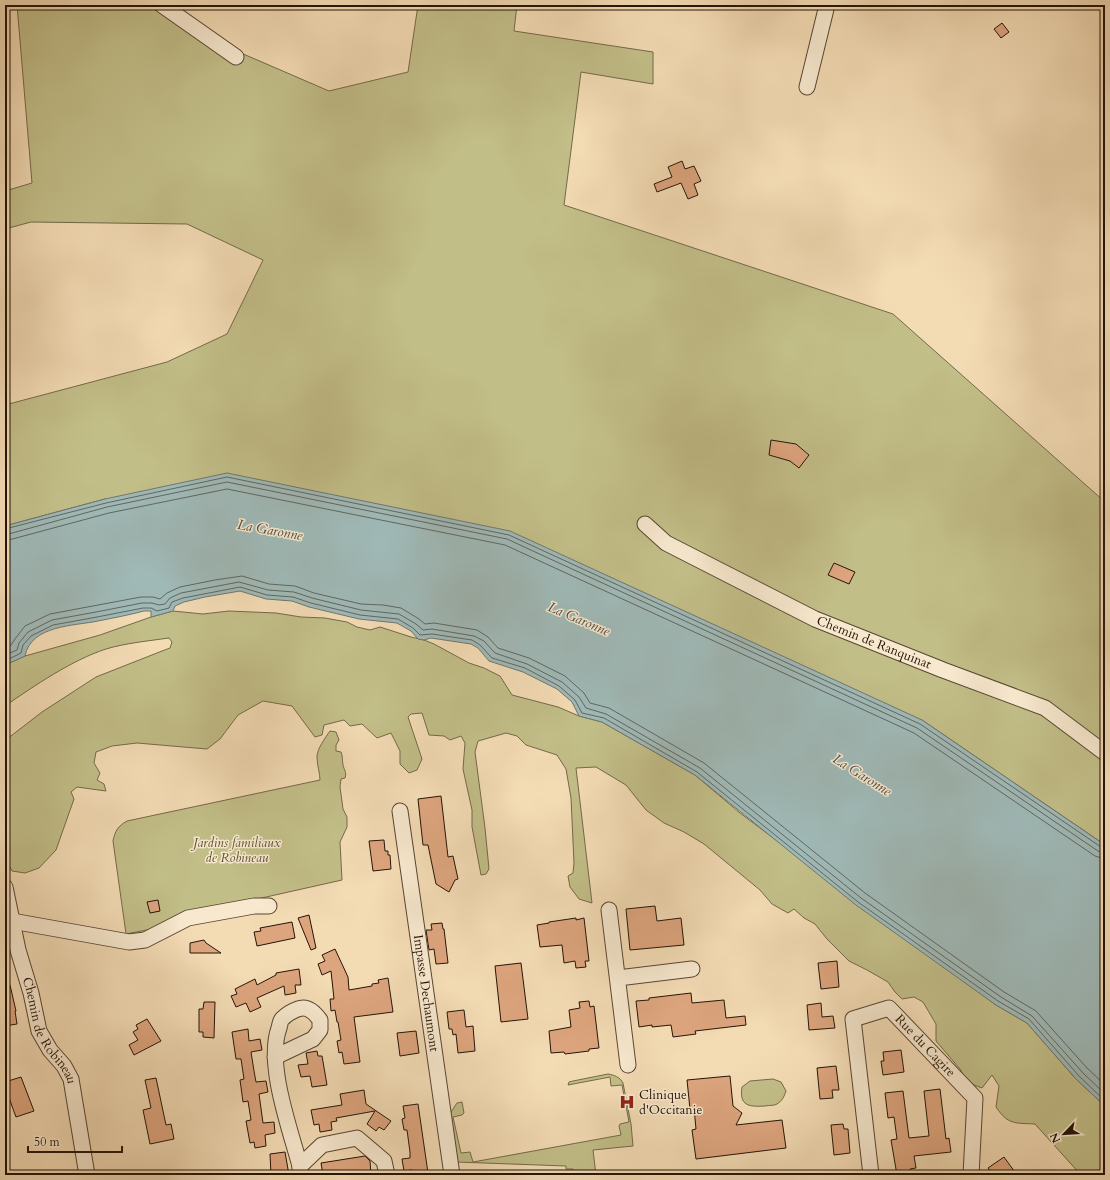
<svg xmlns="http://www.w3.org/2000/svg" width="1110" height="1180" font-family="Cardo,serif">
<rect width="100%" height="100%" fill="#f3dbb4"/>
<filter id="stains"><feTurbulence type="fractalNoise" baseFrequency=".005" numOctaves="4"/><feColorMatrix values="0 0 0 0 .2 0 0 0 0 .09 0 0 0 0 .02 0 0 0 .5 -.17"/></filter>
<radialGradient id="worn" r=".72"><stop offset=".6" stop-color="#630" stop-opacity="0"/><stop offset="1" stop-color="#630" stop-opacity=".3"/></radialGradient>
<!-- green -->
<path fill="#c2be88" stroke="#746948" d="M17,5H168L234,50L329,91L408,72L418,5H517L514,31L653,52V84L581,72L564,205L893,314L1105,502V845L922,720L105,499L5,526V405L167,362L227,334L263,260L187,224L31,222L5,229V191L32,183Z
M173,611L203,614L229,611L276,613L301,617L325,618L347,622L357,627L370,630L380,627L411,637L424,640L434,644L469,663L484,668L500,676L512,695L558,707L579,716L602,722L695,775L740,813L996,1005L1027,1023L1076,1079L1105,1106V1175H1081L1035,1124C1015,1123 1008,1125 996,1107L999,1086L992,1075L982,1088L974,1085L965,1078L960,1069L936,1041V1024L923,1002L914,997L902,999L895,992L888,982L867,970L849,961L827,939L815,924L804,918L794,909L788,913L772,904L760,890L704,844L684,832L664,823L646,810L626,785L596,767L576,768L592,903L579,899L570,887L568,876L573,873L574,863L571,798L566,769L557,755L526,745L517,736L506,733L478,741L475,752L485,828L489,869L486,874L481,875L472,827V810L463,769L465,743L461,736L450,740L444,736L429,735L422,713L411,714L408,717L422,759L417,770L409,773L400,764V751L391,733L377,738L362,724L350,726L344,720L324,725L322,735L315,737L292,706L263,701L238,715L220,739L207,749L137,743L112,746L96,752L94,763L100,773L97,780L104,784L106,791L77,787L71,792L74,799L56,850L39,868L25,873L12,871L5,858V739H7L42,712L96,677L162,651L170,648L172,642L169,638C148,641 126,643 106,649C72,660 34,686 5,706V665L25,656L100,635L151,617Z
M330,731L336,732L339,740L336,745V751L341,752C343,757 342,760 343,765C344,770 347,772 345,778L341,779L340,787L343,809L347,817V827L340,842L342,880L244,902L157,928L126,934L113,841C115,831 118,826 127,821L320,780C320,773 317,765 317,757C317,749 325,738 330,731Z
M608,1074C614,1075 620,1077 623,1083L631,1124L633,1146L593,1150L596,1175H575L573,1169H566V1166L456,1162L449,1115L457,1103L462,1102L464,1113L462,1115L453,1117L461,1153L470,1152L473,1162L621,1135L619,1126L620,1124L629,1122L622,1085L611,1086L610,1077L568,1085L569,1082L573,1081Z
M773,1079L781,1082L786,1091C784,1097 782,1101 777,1104C774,1106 769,1105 765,1106C749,1107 739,1106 742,1087L750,1081Z"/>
<!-- water -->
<path fill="#9fb9b7" stroke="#6e7771" d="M227,473L510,531L922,720L1105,845V1106L1076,1079L1027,1023L996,1005L856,905L695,775L602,722L579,716L572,702L557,689L523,672L489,661L478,648L471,644L431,638L424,640L418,639L411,631L397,623L359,619L309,607L292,601L266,599L240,591L205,597L184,602L175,606L173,611L151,617V611H144C129,615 113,618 98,621C74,626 31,625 25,656L5,665V526L105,499Z"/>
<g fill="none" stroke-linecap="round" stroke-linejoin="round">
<!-- shore -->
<path stroke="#62665f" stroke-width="1" d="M5,529L106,503L227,477L509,535L920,724L1101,847L1105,848
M5,535L107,507L227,482L507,539L917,728L1098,851L1105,853
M5,541L109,513L227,489L505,545L914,733L1095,856L1105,859
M5,649L11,645L15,639L25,626L50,614L141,597H153L160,599L167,593L180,587L215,580L242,576L269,584L295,586L314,593L361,604L383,605L401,608L419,619L425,624L434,623L477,630L488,637L498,648L529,658L565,676L584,693L590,703L609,708L704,763L865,893L1004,992L1036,1011L1087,1068L1105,1085
M5,655L17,650L19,643L28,632L52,620L96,612L142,603H152L159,605L165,604L170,598L181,593L239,582L268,590L294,592L312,598L361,610L399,614L416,624L423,630L432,629L474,636L484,641L495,653L527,664L562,682L579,697L586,708L606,714L700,768L861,898L1001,997L1032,1016L1083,1073L1105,1094
M5,661L21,653L23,645L31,636L53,625L97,617L143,608H151L157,611L169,608L172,602L183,598L240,587L267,595L293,597L311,603L360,615L398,619L413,628L420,635L432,634L472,640L480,645L492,658L525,668L559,686L575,700L582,713L604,718L697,772L858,902L998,1001L1029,1019L1079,1076L1105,1101"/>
</g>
<!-- building -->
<path fill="#dda57e" stroke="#251407" d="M1002,23L1009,32L1001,38L994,29Z
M682,161L685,169L694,166L701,181L694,184L698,195L688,199L681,183L657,192L654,184L672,177L668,167Z
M771,440L796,444L809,455L799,468L790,461L769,455Z
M834,563L855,572L849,584L828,575Z
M441,796L448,857L453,856L458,879L455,880L449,892L436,884L428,845H423L418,799Z
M384,840L385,851H388V855H390L391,869L373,871L369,841Z
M158,900L160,911L150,913L147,902Z
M655,906L657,921L681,918L684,945L630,950L626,909Z
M309,915L316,948L311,950L298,918Z
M576,918V920L584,918L589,961H585L586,967L576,968L575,961L564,963L562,945L540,947L537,925L549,923V922Z
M292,922L295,938L257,946L254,932L261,931L260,928Z
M442,923L443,929H444L448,963L436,964L434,949L429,950L426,930H432L431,924Z
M204,940L206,943L221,953H190V943Z
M335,949L348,977L349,990L372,986V984L379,983L378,980L388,978L393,1012L354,1017L360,1062L344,1064L342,1052L339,1053L337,1041L341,1040L338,1022H337L335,1010L331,1011L330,999H334L331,971L322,975L318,964L325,961L322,955Z
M837,961L839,987L821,989L818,963Z
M521,963L528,1019L501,1022L495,966Z
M299,969L301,985H295L296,993L285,995L284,986L257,998L261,1007L250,1012L246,1003L236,1007L231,996L237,994L235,989L255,979L257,985L276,975V973Z
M5,985H10L16,1011H15L17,1024L5,1026Z
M691,993L692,1003L724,1000L726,1018L745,1016L746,1025L695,1031L696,1034L673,1037L671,1025L652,1027V1025L639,1027L636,1001L649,1000V998Z
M589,1001L590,1007L594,1006L599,1048L589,1049V1051L565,1054L564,1052L551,1053L549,1031L571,1027L569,1010L580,1008L579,1002Z
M204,1002H215L214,1038L203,1037V1032H199V1009H203Z
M821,1003L822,1017L833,1016L835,1028L809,1030L807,1005Z
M464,1010L466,1027L473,1026L475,1051L458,1053L456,1034L453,1035L452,1029H449L447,1012Z
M147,1019L161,1041L134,1055L129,1045L138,1040L133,1032L138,1029L136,1025Z
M248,1029L249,1041L260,1039L262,1050L251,1052L254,1071L256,1082L266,1081L268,1092L259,1094L263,1123L274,1122L275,1133L265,1135L266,1146L255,1148L254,1142L250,1143L246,1121L251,1120L248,1101L243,1102L240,1080L244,1079L241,1059H236L232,1032Z
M416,1031L419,1053L400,1056L397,1033Z
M901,1050L904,1072L883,1075L881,1061H884L883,1052Z
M317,1051L318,1056H322L327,1085L312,1087L310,1076L301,1077L298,1065L308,1064L306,1053Z
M836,1066L839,1090H832L833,1098L820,1099L817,1068Z
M730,1076L733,1106L742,1113L736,1125L782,1120L786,1148L696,1159L692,1130L696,1129L694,1108L690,1109L687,1080Z
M21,1077L34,1111L16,1117L5,1087V1082Z
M156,1078L166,1125L171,1124L174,1139L150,1144L143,1110L151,1108L145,1080Z
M940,1089L946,1139L949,1138L951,1152L914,1156L916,1168L910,1169L911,1175H897L891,1140L897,1139L894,1117L888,1118L885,1093L903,1091L909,1138L929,1136L924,1091Z
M364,1090L366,1104L391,1121L384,1130L379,1127L376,1131L367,1124L375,1111L336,1118L337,1121L331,1122L332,1130L320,1132L319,1124L314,1125L311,1110L342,1105L340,1094Z
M418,1104L428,1173L413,1175L412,1170L404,1171L402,1159L410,1158V1152L407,1130H404L402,1119L405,1118L403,1106Z
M843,1124L844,1129H848L850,1153L834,1155L831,1125Z
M285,1152L289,1175H271L270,1154Z
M365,1156L370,1161L371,1175H323L321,1163Z
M1004,1157L1017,1175H993L988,1168Z"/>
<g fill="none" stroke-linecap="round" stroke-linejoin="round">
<defs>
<g id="minor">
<path d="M162,5L236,57"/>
<path d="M807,87L827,5"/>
<path id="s1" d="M645,524L666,543L815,619L943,670L1045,708L1105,753"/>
<path id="s2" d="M400,811L452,1175"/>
<path id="s3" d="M5,887L18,950L31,993L39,1031L50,1050L64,1066L71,1079L87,1175"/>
<path d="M609,910L628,1065"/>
<path d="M12,921L129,942L145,940L188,918L254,906H269"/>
<path d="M618,978L692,969"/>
<path d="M275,1057L313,1039L320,1030V1020C315,1013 308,1005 298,1009C292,1011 286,1015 282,1019C280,1021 280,1025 279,1028C266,1064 290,1129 300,1166"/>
<path d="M300,1174V1166L322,1145L357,1138L384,1161L387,1175"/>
<path id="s4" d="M871,1175L853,1019L889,1008L975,1098L971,1175"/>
</g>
</defs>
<!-- minor casing -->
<use href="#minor" stroke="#584632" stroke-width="17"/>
<!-- minor -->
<use href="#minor" stroke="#f7e8ce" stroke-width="15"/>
</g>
<!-- icons -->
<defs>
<symbol id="hospital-bare" viewBox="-9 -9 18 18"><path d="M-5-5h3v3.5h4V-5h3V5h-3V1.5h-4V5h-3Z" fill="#8f2418" stroke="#f7e8ce" stroke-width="2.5" paint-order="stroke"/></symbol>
</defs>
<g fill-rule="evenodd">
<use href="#hospital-bare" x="616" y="1091" width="22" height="22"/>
</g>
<g text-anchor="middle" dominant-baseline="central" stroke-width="3" stroke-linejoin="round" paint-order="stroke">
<!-- street labels -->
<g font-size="13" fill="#251407" stroke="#f7e8ce">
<text stroke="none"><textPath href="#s1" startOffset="259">Chemin de Ranquinat</textPath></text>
<text stroke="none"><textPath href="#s2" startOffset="184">Impasse Dechaumont</textPath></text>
<text stroke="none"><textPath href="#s3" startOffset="152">Chemin de Robineau</textPath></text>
<text stroke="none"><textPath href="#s4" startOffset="247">Rue du Cagire</textPath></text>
</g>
<!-- park labels -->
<g font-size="13" font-style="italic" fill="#5c5034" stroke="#f7e8ce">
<text x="237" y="843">Jardins familiaux<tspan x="237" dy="15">de Robineau</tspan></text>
</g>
<!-- poi labels -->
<g font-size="13" fill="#251407" stroke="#f7e8ce" text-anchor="start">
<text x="639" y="1095">Clinique<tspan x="639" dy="15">d'Occitanie</tspan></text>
</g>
<!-- water labels -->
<g font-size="14" font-style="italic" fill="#504e45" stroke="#f7e8ce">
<text transform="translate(270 530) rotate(10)">La Garonne</text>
<text transform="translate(579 619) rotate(23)">La Garonne</text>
<text transform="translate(862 775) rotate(32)">La Garonne</text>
</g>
</g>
<!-- margin -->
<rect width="1110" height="1180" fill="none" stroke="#f3dbb4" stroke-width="20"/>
<rect x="6" y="6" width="1098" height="1168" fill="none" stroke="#251407" stroke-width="2"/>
<rect x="10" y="10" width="1090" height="1160" fill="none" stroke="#251407"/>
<!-- north arrow -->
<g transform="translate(1064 1134) rotate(245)" stroke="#f7e8ce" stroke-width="3" paint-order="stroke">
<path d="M0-3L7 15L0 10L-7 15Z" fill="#251407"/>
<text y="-6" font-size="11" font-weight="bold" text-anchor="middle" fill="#251407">N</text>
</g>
<!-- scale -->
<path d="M28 1146v6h94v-6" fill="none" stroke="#251407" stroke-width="2"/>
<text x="34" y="1146" font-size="12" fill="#251407" stroke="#f7e8ce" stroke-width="3" paint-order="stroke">50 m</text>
<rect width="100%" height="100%" filter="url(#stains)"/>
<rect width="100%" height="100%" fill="url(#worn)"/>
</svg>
